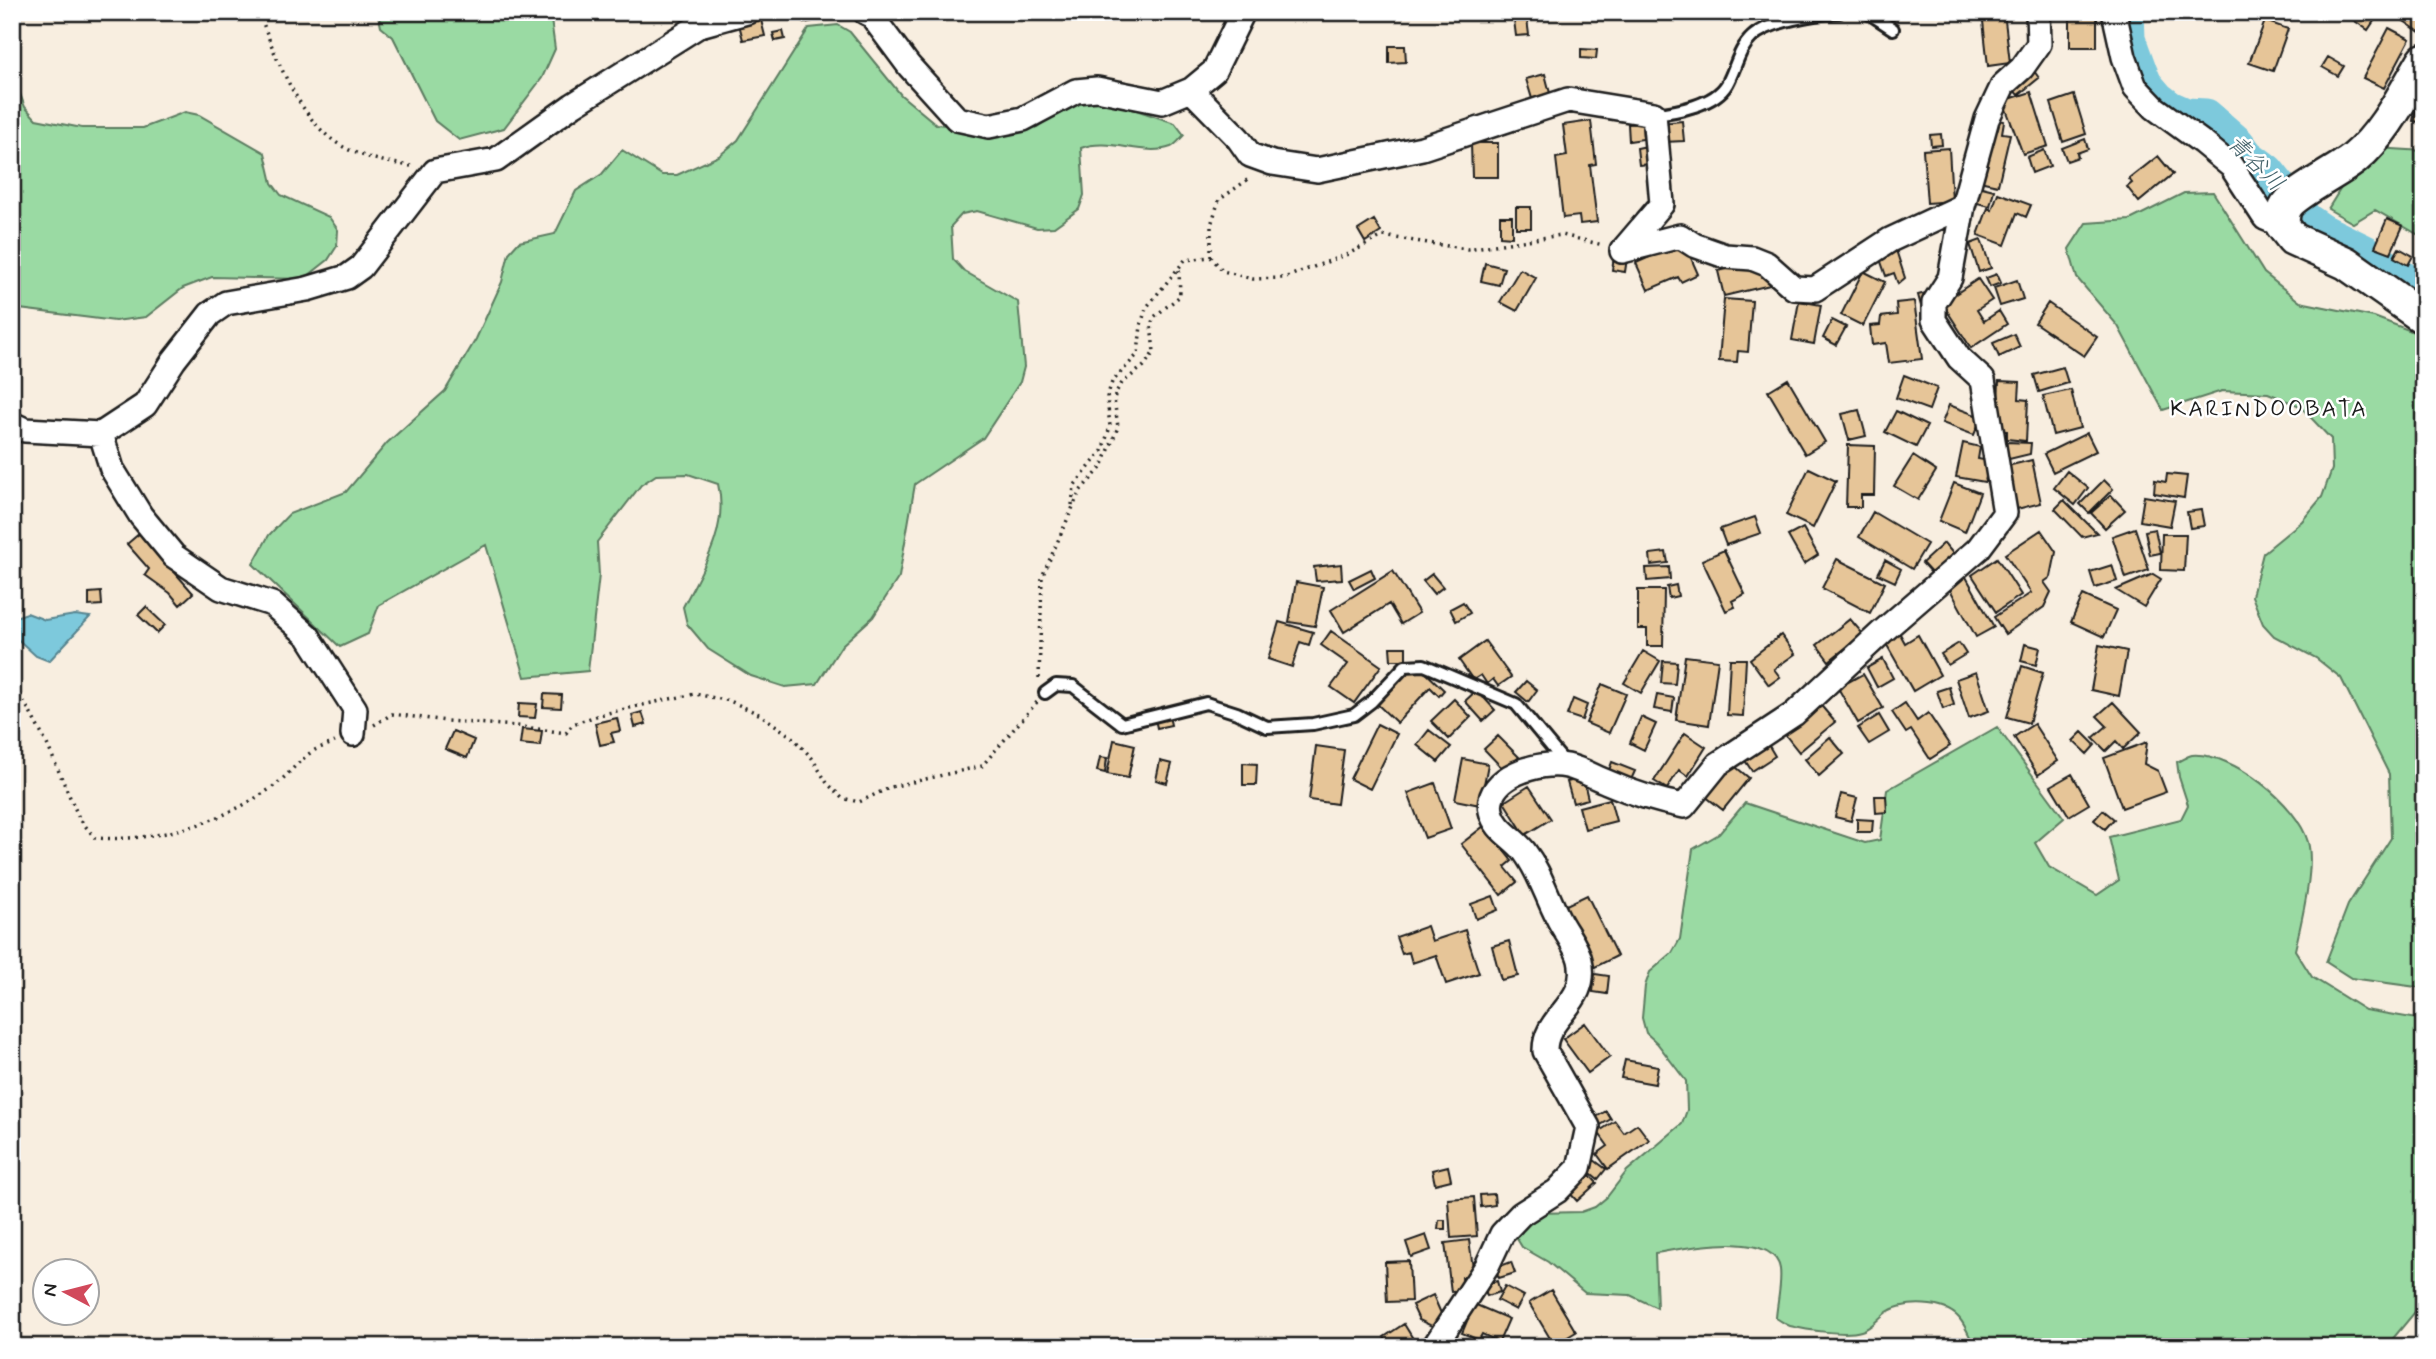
<svg xmlns="http://www.w3.org/2000/svg" width="2436" height="1359" font-family="Mynerve,'Klee One',sans-serif">
<rect width="100%" height="100%" fill="#f8eee0"/>
<filter id="ink" filterUnits="userSpaceOnUse"><feTurbulence type="fractalNoise" baseFrequency=".0143" numOctaves="2"/><feDisplacementMap in="SourceGraphic" scale="14" xChannelSelector="R" yChannelSelector="G"/><feConvolveMatrix kernelMatrix="1 2 1 2 8 2 1 2 1" color-interpolation-filters="sRGB"/></filter>
<g filter="url(#ink)">
<!-- green -->
<path fill="#9adaa3" stroke="#5b7b60" stroke-width="2" d="M378,12H550L555,49L542,78L504,128L459,140L435,121L393,37L381,27Z
M838,25L850,32L901,95L936,124L1007,132L1037,127L1077,99L1091,95L1175,123L1184,135C1180,139 1176,145 1171,147C1143,157 1110,137 1081,148L1084,195L1079,209L1054,227L1037,228L977,211L962,214L951,226L953,259L964,271L1018,302L1024,367L1020,382L983,438L915,484L899,577L873,617L842,645L817,684L785,687L751,676L708,649L687,624L683,607C703,568 729,529 718,484L688,474L656,475L641,485L597,542L599,575L588,671L525,677L486,545L379,605L368,634L340,647L253,564L269,535L289,514L346,492L387,443L445,391L476,339L502,282L509,253L519,242L555,234L576,191L602,174L622,150L662,175H677L719,156L738,140L809,28Z
M12,73L25,107L36,119L82,128H143L185,112L199,115L265,153L272,183L281,195L329,217L338,230L337,246L328,260L304,279L212,277L183,288L146,317L115,321L12,308Z
M2376,148L2424,151V238L2375,210L2353,223L2328,209L2362,154Z
M2213,192L2264,273L2300,302L2374,317L2414,332L2424,346V988L2351,978L2326,962L2348,905L2391,838L2389,774L2341,678L2316,658L2274,636L2263,624L2252,596L2263,553L2302,521L2322,497L2332,469L2331,439L2300,406L2268,393L2222,391L2163,410L2118,326L2077,278L2069,249L2086,223L2130,220L2184,193Z
M1997,727L2064,818L2035,843L2049,867L2097,895L2119,880L2109,837L2181,819L2188,805L2179,777L2177,762C2182,760 2187,756 2192,755C2233,752 2297,804 2308,842C2315,867 2301,923 2295,950L2312,977L2365,1010L2424,1020V1295L2415,1312L2386,1347H1975C1970,1338 1966,1326 1959,1318C1944,1301 1905,1301 1887,1312C1878,1318 1872,1328 1861,1331C1846,1336 1806,1330 1790,1326C1785,1324 1781,1321 1776,1318C1777,1303 1782,1284 1780,1269C1774,1228 1682,1249 1655,1253L1657,1308L1630,1295L1585,1293L1548,1262L1522,1247L1514,1234L1537,1213L1581,1212L1595,1207L1607,1197L1627,1171L1682,1124L1687,1110L1686,1081L1657,1043L1646,1033L1642,1018L1645,986L1650,972L1672,953L1680,939L1693,849L1719,834L1745,803L1865,843L1880,840L1887,790Z"/>
<!-- water -->
<path fill="#7dc9dc" stroke="#56848f" stroke-width="2" d="M27,613L45,620L75,615L90,617L49,661L36,656L12,634V618Z"/>
<g fill="none" stroke-linecap="round" stroke-linejoin="round">
<!-- river -->
<path stroke="#7dc9dc" stroke-width="35" d="M2127,12L2128,39L2140,72L2145,84L2157,98L2170,108L2186,115L2206,116L2237,143L2247,156L2267,171L2306,220L2322,231L2367,253L2424,293"/>
</g>
<!-- building -->
<path fill="#e6c598" stroke="#1c1c1c" stroke-width="2" d="M801,12H810L813,21L804,23Z
M1982,12H2004L2010,63L1988,66Z
M2070,12H2097V47H2070Z
M2352,12H2380L2368,30L2349,17Z
M2408,12H2424V29L2421,33L2398,17Z
M1527,19L1529,35L1516,36L1514,20Z
M761,20L765,36L743,40L739,24Z
M2265,21L2288,29L2273,71L2249,63Z
M2389,28L2410,39L2384,88L2363,78Z
M783,31L785,39L775,41L773,33Z
M1389,46H1405L1406,62L1389,63Z
M1581,49L1597,50L1596,59L1581,58Z
M2328,57L2344,66L2338,76L2322,67Z
M2032,68L2039,78L2018,95L2010,85Z
M1545,74L1551,97L1533,102L1526,79Z
M2423,74H2424V123L2413,121Z
M2031,92L2048,146L2023,154L2003,101Z
M2074,95L2086,134L2063,142L2051,103Z
M1993,119L2004,121L2002,133L2010,134L1998,185L1979,181Z
M1591,121L1596,164L1590,165L1597,222L1580,224L1579,216L1563,218L1556,158L1567,156L1563,125Z
M1682,121L1684,141L1664,142L1662,123Z
M1642,123L1643,139L1629,141L1628,124Z
M1941,134L1942,145L1931,146L1930,135Z
M2085,139L2088,149L2077,153L2078,157L2067,161L2062,148Z
M1471,143H1498V177H1472Z
M1647,146L1650,164L1639,165L1637,148Z
M1949,148L1952,201L1927,203L1923,150Z
M2044,150L2050,166L2032,173L2027,157Z
M2158,156L2173,174L2139,202L2127,187L2132,183L2129,179Z
M1978,186L1994,190L1990,206L1973,202Z
M1998,193L2031,205L2026,217L2017,213L2005,245L1978,235L1988,208L1992,210Z
M1516,207H1531V228H1516Z
M1500,216H1512V237L1500,236Z
M2387,219L2403,226L2391,253L2375,247Z
M1374,220L1381,232L1365,242L1358,230Z
M1981,240L1991,268L1979,272L1970,244Z
M1684,242L1698,274L1681,282L1678,277L1648,290L1636,263Z
M2399,248L2413,256L2408,265L2394,257Z
M1896,250L1905,278L1898,284L1894,273L1886,276L1879,256Z
M1614,256L1627,258L1625,272L1612,270Z
M1485,263L1504,268L1499,285L1481,281Z
M1750,264L1751,271L1766,268L1770,285L1724,296L1718,271Z
M1520,269L1536,278L1517,311L1500,302Z
M1863,271L1885,282L1863,326L1841,315Z
M1997,274L2001,283L1990,287L1986,278Z
M1978,279L1992,300L1977,310L1984,321L1999,311L2007,324L1971,348L1942,303Z
M2017,280L2023,299L2000,306L1994,288Z
M1926,293L1929,304L1921,306L1918,295Z
M1724,299L1752,301L1748,352L1738,351L1737,362L1719,361Z
M1799,301L1821,305L1814,344L1792,340Z
M1914,301L1922,359L1889,363L1886,343L1872,345L1870,326L1880,325L1881,317L1897,315L1896,303Z
M2048,303L2097,337L2084,356L2035,323Z
M1832,320L1846,327L1836,345L1823,338Z
M2014,334L2020,347L1999,357L1993,343Z
M2063,367L2068,383L2039,392L2034,375Z
M1904,375L1937,388L1929,410L1896,398Z
M1788,379L1825,442L1805,454L1768,391Z
M1999,381L2020,382L2019,399L2028,400L2026,441L2007,439V431H1997Z
M2071,390L2080,428L2053,435L2043,396Z
M1949,405L1981,417L1974,435L1942,423Z
M1859,410L1866,436L1849,440L1842,414Z
M1896,411L1927,426L1916,447L1885,432Z
M2087,433L2096,451L2053,472L2044,454Z
M2006,442L2031,443L2030,454L2005,460Z
M1963,443L1980,447L1978,459L1989,461L1985,482L1956,477Z
M1848,445L1875,446L1874,495H1861V507H1846Z
M1913,456L1936,471L1918,500L1894,486Z
M2032,460L2041,503L2013,510L2003,467Z
M1809,468L1836,481L1813,528L1786,515Z
M2067,471L2088,488L2075,505L2054,488Z
M2167,474L2187,476L2184,498L2154,493L2155,480L2166,482Z
M2104,480L2113,489L2089,513L2080,504Z
M1954,483L1980,493L1965,532L1939,521Z
M2111,495L2125,510L2105,528L2091,513Z
M2144,496L2175,501L2170,526L2140,521Z
M2064,500L2097,533L2082,537L2055,509Z
M2201,510L2204,526L2190,528L2187,512Z
M1873,512L1927,544L1912,569L1859,537Z
M1755,517L1761,533L1726,545L1720,529Z
M1803,528L1818,555L1804,564L1788,536Z
M2135,528L2149,570L2126,578L2112,536Z
M2155,529L2160,553L2150,555L2145,531Z
M2041,530L2056,552L2051,577L2044,582L2051,592L2044,607L2005,634L1994,617L2031,593L2005,554Z
M140,533L193,593L180,605L170,593L145,575L149,569L127,544Z
M2162,534H2186L2184,571L2161,570Z
M1944,543L1956,557L1934,576L1922,563Z
M1724,550L1745,594L1732,601L1735,607L1726,611L1702,560Z
M1666,552L1668,563L1651,565L1650,554Z
M1997,558L2021,595L1996,612L1972,575Z
M1837,559L1885,583L1870,613L1822,588Z
M1885,560L1901,569L1895,582L1878,574Z
M1341,564L1342,579L1316,581L1314,567Z
M2112,565L2117,581L2095,588L2090,572Z
M1669,567L1670,579L1647,581L1646,568Z
M1371,569L1375,578L1354,589L1349,580Z
M1393,571L1419,613L1401,624L1389,604L1344,632L1331,610Z
M1432,574L1443,587L1434,594L1423,581Z
M2153,574L2161,579L2144,607L2116,590Z
M1965,575L1994,627L1976,637L1947,584Z
M1296,582L1323,587L1315,626L1289,622Z
M1676,585L1678,596L1669,598L1667,587Z
M1638,590H1664L1663,646H1647V629H1638Z
M101,592L102,605L89,606V593Z
M2083,595L2116,610L2104,637L2071,622Z
M1463,602L1470,613L1456,621L1450,609Z
M146,607L165,625L157,633L138,615Z
M1850,619L1863,634L1829,661L1817,645Z
M1279,622L1313,632L1309,645L1300,642L1292,667L1268,659Z
M1331,631L1381,666L1354,703L1331,687L1348,664L1321,645Z
M1899,632L1905,643L1918,635L1940,675L1913,691L1884,640Z
M1781,635L1795,654L1774,669L1780,677L1769,685L1750,659Z
M1485,641L1511,677L1498,686L1493,679L1487,684L1481,675L1473,680L1459,660Z
M1959,643L1966,654L1948,665L1941,654Z
M2025,644L2040,648L2036,665L2021,661Z
M2099,645L2127,651L2119,696L2091,690Z
M1390,647H1406V660H1391Z
M1643,651L1660,661L1641,693L1624,683Z
M1685,656L1718,660L1709,725L1676,720Z
M1730,659H1746L1743,716L1727,715Z
M1883,659L1893,678L1877,687L1867,668Z
M1663,661L1677,662L1675,684L1661,683Z
M2022,666L2043,673L2029,723L2007,717Z
M1422,669L1444,690L1439,696L1430,687L1397,723L1377,704L1406,673Z
M1976,672L1989,711L1969,718L1956,679Z
M1863,674L1883,708L1858,723L1838,688Z
M1526,681L1537,690L1528,702L1516,692Z
M1602,684L1626,694L1609,733L1586,723Z
M1949,687L1954,705L1943,709L1937,691Z
M1477,690L1495,710L1483,721L1465,701Z
M544,694L562,695L561,708L543,707Z
M1657,695L1674,698L1672,712L1654,709Z
M1454,699L1471,717L1449,739L1431,721Z
M1573,699L1587,705L1582,720L1567,715Z
M1818,702L1835,722L1799,752L1783,732Z
M2113,702L2141,732L2123,749L2116,741L2106,751L2093,738L2107,726L2097,716Z
M519,703L537,704L535,718L518,717Z
M1905,703L1917,721L1928,713L1950,746L1930,759L1911,730L1906,733L1892,712Z
M642,712L646,724L635,727L632,715Z
M1879,715L1889,732L1869,744L1858,728Z
M1169,716L1171,725L1157,728L1155,719Z
M1641,717L1656,724L1644,750L1630,743Z
M617,718L620,731L611,733L614,742L600,745L595,723Z
M1377,724L1397,734L1370,789L1350,779Z
M2034,724L2058,761L2038,775L2014,737Z
M522,729L542,731L540,746L520,744Z
M1429,730L1451,747L1438,762L1417,745Z
M453,731L474,740L467,758L445,749Z
M2082,732L2095,745L2087,754L2073,741Z
M1685,733L1706,747L1688,776L1679,770L1667,789L1654,781Z
M1498,736L1519,757L1505,771L1484,749Z
M1830,737L1844,754L1819,776L1805,759Z
M1114,740L1135,745L1128,778L1107,774Z
M1766,741L1775,756L1752,771L1742,756Z
M2147,742L2144,764L2158,771L2166,792L2122,808L2104,758Z
M1316,746L1344,750L1337,804L1309,800Z
M1100,757L1107,758L1105,773L1097,771Z
M1463,759L1488,764L1480,805L1455,800Z
M1160,761L1172,764L1167,783L1156,780Z
M1612,762L1635,771L1630,782L1608,773Z
M1243,763L1257,764L1256,785H1243Z
M1731,763L1749,778L1723,810L1705,796Z
M2072,774L2089,804L2069,816L2051,786Z
M1583,778L1588,799L1573,803L1567,782Z
M1435,783L1451,829L1425,838L1408,793Z
M1529,786L1551,819L1525,835L1504,802Z
M1841,794L1857,798L1851,821L1835,817Z
M1875,796H1886L1887,812L1876,813Z
M1610,799L1616,821L1585,829L1579,807Z
M2103,810L2114,819L2105,829L2094,820Z
M1857,819L1873,820L1872,832H1857Z
M1484,826L1512,861L1505,867L1517,882L1501,895L1461,844Z
M1587,895L1617,956L1593,968L1562,907Z
M1493,896L1498,910L1476,919L1471,904Z
M1427,926L1432,941L1465,930L1479,973L1446,984L1436,955L1412,963L1409,952L1402,954L1396,937Z
M1509,941L1518,976L1501,980L1492,946Z
M1595,974L1609,976L1607,994L1593,992Z
M1585,1023L1610,1057L1588,1073L1563,1039Z
M1625,1060L1658,1066L1655,1084L1621,1078Z
M1606,1111L1611,1119L1597,1127L1593,1119Z
M1615,1121L1624,1133L1637,1124L1649,1140L1608,1169L1597,1154L1608,1146L1598,1132Z
M1594,1160L1606,1169L1598,1179L1587,1170Z
M1448,1166L1451,1180L1435,1184L1432,1170Z
M1588,1173L1597,1183L1577,1201L1568,1191Z
M1494,1194L1495,1205L1481,1207L1480,1195Z
M1474,1197L1477,1236L1451,1238L1448,1199Z
M1439,1220H1445V1229H1438Z
M1426,1235L1431,1250L1411,1257L1406,1242Z
M1469,1240L1474,1275L1462,1277L1463,1291L1451,1292L1445,1243Z
M1409,1261L1411,1301L1387,1302L1385,1262Z
M1511,1262L1515,1273L1499,1278L1495,1268Z
M1497,1281L1500,1292L1487,1296L1484,1285Z
M1505,1286L1524,1296L1516,1310L1497,1300Z
M1551,1290L1576,1332L1554,1345L1529,1303Z
M1433,1295L1443,1318L1438,1329L1419,1320L1412,1305Z
M1474,1304L1509,1319L1499,1342L1482,1334L1479,1340L1462,1333Z
M1404,1324L1418,1347H1390L1384,1337Z
M1486,1340L1488,1347H1473V1346Z
M1515,1340L1518,1347H1500Z"/>
<g fill="none" stroke-linecap="round" stroke-linejoin="round">
<defs>
<path id="lane" d="M1867,12L1893,29
M1654,114C1676,112 1715,105 1727,84C1736,68 1738,50 1752,37C1769,21 1816,14 1839,12
M1045,693L1056,685L1073,686L1122,724L1206,703L1237,713L1267,727L1313,724L1354,715L1371,702L1405,666L1424,665L1516,704L1565,763"/>
<path id="street" d="M865,12L871,15L909,66L957,119L989,126L1023,119L1076,91L1097,89L1162,102L1191,90L1214,71L1243,12
M2114,12L2124,57L2135,87L2155,108L2203,143L2231,166L2265,218L2282,225
M1191,90L1238,138L1250,155L1272,163L1317,170L1422,148L1568,100L1654,114L1662,204L1622,251L1680,236L1694,245L1725,256L1752,258L1767,264L1794,288L1815,289L1890,240L1963,206
M12,424L25,430L101,434L145,405L174,360L210,314L226,303L307,289L347,277L361,267L435,171L496,160L573,105L700,25L747,12
M101,434L112,469L141,516L174,556L221,588L272,604L308,636L355,709L353,734
M1434,1347L1487,1266L1502,1234L1521,1214L1557,1191L1579,1168L1588,1127L1545,1051C1544,1015 1590,1004 1580,960C1577,946 1564,931 1558,918C1546,895 1540,872 1524,851C1513,837 1495,830 1491,811C1484,776 1541,760 1567,766C1581,769 1594,777 1607,782C1632,793 1657,801 1684,806L1718,764L1794,714L1882,632L1978,549L2005,513L1983,380L1959,358L1934,320V303L1950,278L1963,206L1987,119L2003,85L2022,68L2039,44L2038,12"/>
<path id="secondary" d="M2424,60C2404,93 2385,133 2355,158C2340,171 2291,194 2285,209C2283,213 2283,220 2282,225L2293,239L2346,263L2424,318"/>
</defs>
<!-- lane casing -->
<use href="#lane" stroke="#1c1c1c" stroke-width="16"/>
<!-- street casing -->
<use href="#street" stroke="#1c1c1c" stroke-width="28"/>
<!-- secondary casing -->
<use href="#secondary" stroke="#1c1c1c" stroke-width="37"/>
<!-- path -->
<path stroke="#1c1c1c" stroke-width="3.5" stroke-dasharray="2 5" stroke-linecap="butt" d="M259,12C274,54 297,114 334,141C356,157 385,162 411,166
M1211,257V225L1219,200L1250,178
M1072,505L1074,486L1102,451L1110,427L1107,397L1112,382L1138,354L1141,325L1146,308L1185,260L1211,257L1223,271L1253,279L1284,278L1348,254L1383,236L1467,249L1562,235L1603,245
M1039,678L1042,577L1080,491L1102,467L1118,427L1114,399L1116,392L1122,383L1144,366L1154,352L1151,325L1154,317L1180,296L1179,270
M12,684L18,690L47,744L79,818L95,838C158,842 222,823 274,786C288,776 299,759 315,750C321,747 328,745 335,742
M374,725L392,714L447,721L517,726L566,733L573,724L599,715L665,700L695,694L730,701L761,715L792,737L812,758L827,783L842,798L859,802L891,787L982,766L1037,702"/>
<!-- lane -->
<use href="#lane" stroke="#fff" stroke-width="10"/>
<!-- street -->
<use href="#street" stroke="#fff" stroke-width="23"/>
<!-- secondary -->
<use href="#secondary" stroke="#fff" stroke-width="32"/>
</g>
</g>
<g text-anchor="middle" dominant-baseline="central" stroke-width="5" stroke-linejoin="round" paint-order="stroke">
<!-- water labels -->
<g font-size="23" font-style="italic" fill="#436169" stroke="#fff">
<text transform="translate(2255 164) rotate(45)">青谷川</text>
</g>
<!-- neighbourhood labels -->
<g font-size="23" letter-spacing="2" fill="#1c1c1c" stroke="#fff">
<text x="2269" y="410">KARINDOOBATA</text>
</g>
</g>
<!-- margin -->
<rect width="2436" height="1359" fill="none" stroke="#fff" stroke-width="42"/>
<rect x="21" y="21" width="2394" height="1317" fill="none" stroke="#1c1c1c" stroke-width="2.5" filter="url(#ink)"/>
<!-- north arrow -->
<g transform="translate(66 1292) rotate(277)"><circle r="33" fill="#ffffff" stroke="#a4a4a4" stroke-width="2"/>
<path d="M0-5L12 26L0 18L-12 26Z" fill="#d1495b"/>
<text y="-10" font-size="19" font-weight="bold" text-anchor="middle" fill="#1c1c1c">N</text>
</g>
</svg>
